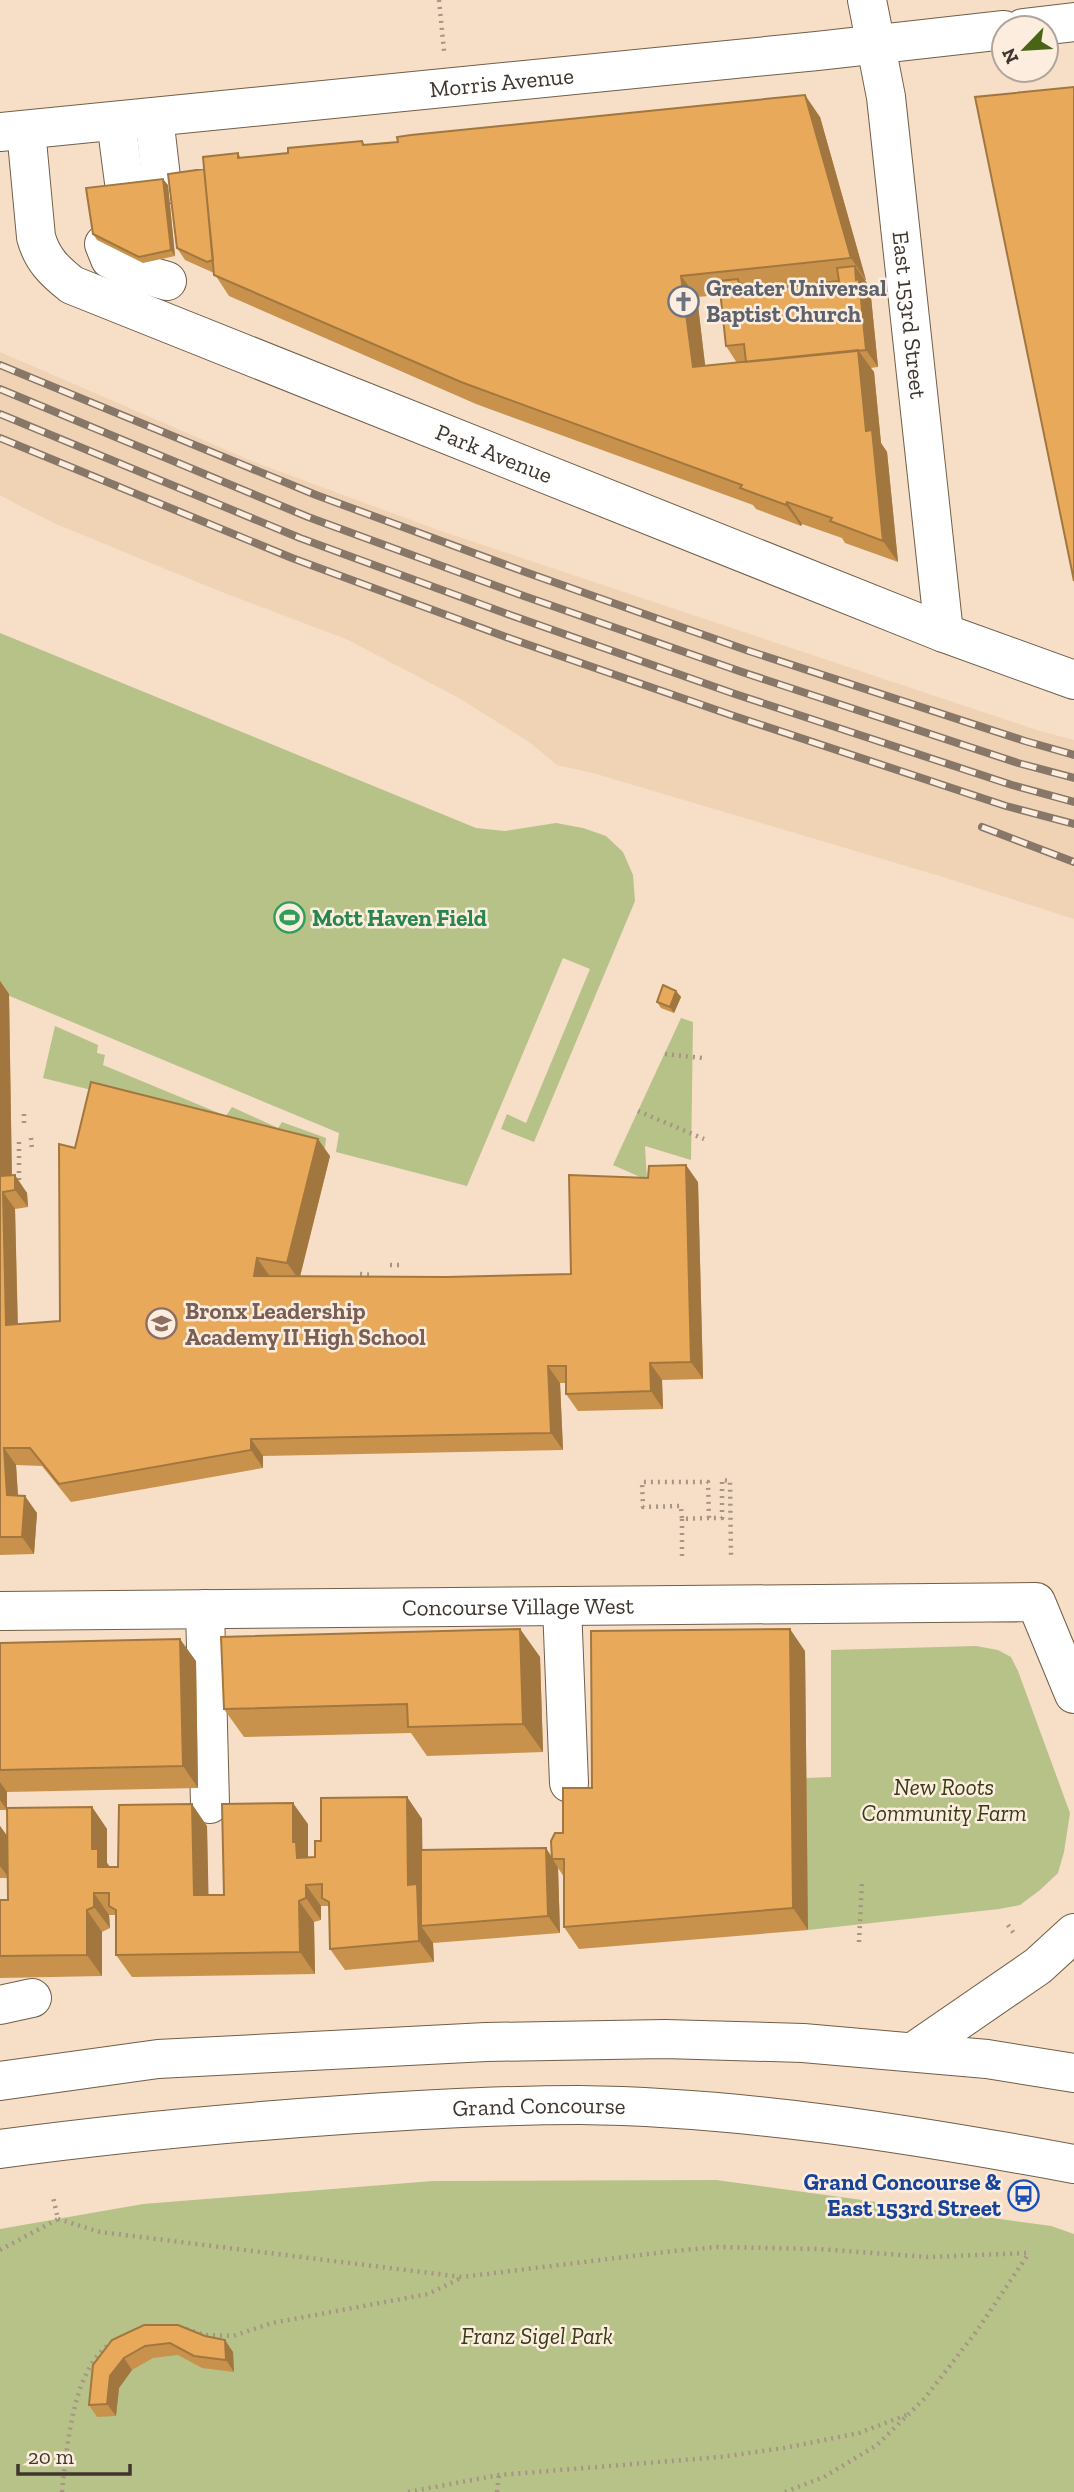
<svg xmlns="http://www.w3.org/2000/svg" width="1074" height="2492" font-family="'Zilla Slab',serif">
<rect width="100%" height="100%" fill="#f6dec7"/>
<!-- built -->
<path fill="#f0d3b5" d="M0,352L254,462L438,530L1043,732L1074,740V919L943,877L593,773L557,765L529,742L459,698L346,639L219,591L56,524L20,506L0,495Z"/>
<!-- green -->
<path fill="#b7c288" d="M0,633L476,828L505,831L556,823L583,828L606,836L623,852L633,875L635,901L534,1142L501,1129L507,1114L526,1123L590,969L563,958L467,1186L336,1152L339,1133L0,992Z
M681,1018L693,1022L691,1160L645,1146L647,1180L613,1165Z
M55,1026L98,1045L97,1053L105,1055L103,1065L226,1116L232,1107L278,1128L282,1122L326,1138L325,1148L43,1078Z
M976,1646L998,1650L1011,1657L1018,1671L1070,1813L1064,1852L1058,1873L1040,1890L1020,1905L999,1909L808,1930L806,1778L831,1777V1650Z
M716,2180L1051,2226L1074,2234V2492H0V2229L143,2204L433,2181Z"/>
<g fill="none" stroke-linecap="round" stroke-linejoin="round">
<defs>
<g id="minor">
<path id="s1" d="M867,0L886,97L944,633"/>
<path d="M1023,28L1074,22"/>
<path d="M154,117L162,186"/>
<path d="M116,121L125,190"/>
<path id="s2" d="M26,130L36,237C42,259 54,271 72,285L944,633L1074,680"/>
<path id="s3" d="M0,132L817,51L1004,30"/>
<path d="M104,244L110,259L133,271L167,281"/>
<path d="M562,1606L569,1783"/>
<path d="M205,1609L210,1804"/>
<path id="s4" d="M0,1611L1036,1602L1074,1694"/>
<path d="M0,2005L32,1998"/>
<path d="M913,2052L1038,1966L1074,1933"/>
</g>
<g id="major">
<path d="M0,2081L158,2059L486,2042L665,2039L803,2043L987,2059L1074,2073"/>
<path id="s5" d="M0,2149C118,2133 237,2122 356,2114C430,2109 504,2105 579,2105C744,2107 911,2134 1074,2164"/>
</g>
</defs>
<!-- minor casing -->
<use href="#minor" stroke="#725e49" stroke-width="40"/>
<!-- major casing -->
<use href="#major" stroke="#725e49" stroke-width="40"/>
<!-- path -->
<path stroke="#a69584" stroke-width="4.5" stroke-dasharray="2 5" stroke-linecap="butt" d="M439,0L444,51
M665,1054L703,1058
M638,1111L704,1139
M24,1114V1124
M31,1138L32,1150
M19,1165V1141
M19,1187V1171
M390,1265H402
M360,1274L373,1275
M709,1518L682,1519L681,1506L643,1507L642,1482H708L709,1518H722V1480L730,1481L731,1556
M682,1519V1557
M1008,1925L1015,1935
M859,1942L862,1882
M58,2219L100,2232L462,2277L673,2251L718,2247L819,2249L928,2257L1029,2253
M0,2250L58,2219L53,2197
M186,2329L205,2335L233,2336L272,2323L428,2294L461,2278
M62,2492C67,2449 72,2365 114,2341
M408,2492L499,2475L720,2457L784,2448L859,2433L909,2414
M497,2492L499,2475
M785,2492L824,2477L877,2445L925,2398L976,2332L1029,2253"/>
<!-- minor -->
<use href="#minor" stroke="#fff" stroke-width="38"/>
<!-- major -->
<use href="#major" stroke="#fff" stroke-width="38"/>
<defs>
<path id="rail" d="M0,365L316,495L528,573L749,651L1025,741L1074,755
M0,389L308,517L521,595L742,672L1018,763L1074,778
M0,414L300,538L513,616L735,694L1012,785L1074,802
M0,438L292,558L506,637L728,714L1006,806L1074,824
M982,827L1074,862"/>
</defs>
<!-- rail casing -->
<use href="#rail" stroke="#867769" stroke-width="8"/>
<!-- rail -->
<use href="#rail" stroke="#fceddf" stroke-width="5" stroke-dasharray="16" stroke-linecap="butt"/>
</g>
<!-- wall -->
<path fill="#c8924d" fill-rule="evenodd" d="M820,117L866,280H864L867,283V292L871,297L878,367L870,368L874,372L881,443L887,452L898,562L845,543L842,538L802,524L801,526L756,509L753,505L476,404L229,296L214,273L185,260L177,248L204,169L238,153L241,158L288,153L362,141L365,145ZM720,295L726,346L737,363L705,366L697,297Z
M168,185L175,256L143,263L97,240L93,234Z
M0,981L9,994L12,1176L27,1193L28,1207L15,1209L18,1325L60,1321L75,1148L330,1156L300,1277H446L571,1274L698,1182L703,1379L662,1380L663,1409L578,1411L566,1394V1383H560L563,1450L263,1456V1468L71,1502L42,1466L16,1465L18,1496L37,1513L34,1554L0,1555Z
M676,991L681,997L674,1013L661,1008L657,1002Z
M520,1629L540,1657L543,1752L427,1756L411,1733L244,1737L224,1709Z
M0,1643L196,1661L198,1788L7,1792V1808L92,1807L107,1829V1863L110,1867H118L207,1826L208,1895H224L308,1824V1857H315L321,1841L407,1797L422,1819V1850L546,1848L552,1857L563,1833L592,1788L805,1651L808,1930L579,1949L564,1927V1877L558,1868L560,1933L433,1943L434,1962L345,1970L330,1949L329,1908L328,1906H321V1920L314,1922L315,1974L132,1977L116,1955L115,1915H109L110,1928L102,1932V1976L0,1978V1900H8V1878H0V1826L7,1836V1810H0Z
M144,2325L233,2352L234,2372L202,2368L178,2355L153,2358L132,2370L119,2388L116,2416L97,2417L89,2405Z"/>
<!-- shaded-wall -->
<path fill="#a2773f" d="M805,95L820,117L866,280L851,258Z
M163,179L168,185L175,256L171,250Z
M855,266L867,283V292L871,297L878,367L866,350Z
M681,276L697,297L708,389L693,367Z
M738,279L750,296L739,292Z
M858,350L874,372L881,443L887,452L898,562L883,541L866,431Z
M787,502L802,524L801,526L786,505Z
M0,981L9,994L12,1191L0,1176Z
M676,991L681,997L674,1013L670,1007Z
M318,1139L330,1156L299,1280L287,1263Z
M686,1165L698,1182L703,1379L691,1362Z
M15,1175L27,1193L28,1207L15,1190Z
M3,1192L15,1209L18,1343L6,1325Z
M257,1258L269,1275L266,1294L254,1276Z
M650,1363L662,1380L663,1409L651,1391Z
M548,1366L560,1383L563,1450L551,1433Z
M251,1439L263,1456V1468L251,1450Z
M4,1448L16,1465L19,1513L7,1495Z
M25,1496L37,1513L34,1554L22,1537Z
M520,1629L540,1657L543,1752L523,1724Z
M790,1629L805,1651L808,1930L793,1908Z
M180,1639L196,1661L198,1788L183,1766Z
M0,1782L7,1792V1810L0,1800Z
M407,1797L422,1819L423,1892L421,1926L433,1943L434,1962L419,1941L408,1885Z
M293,1803L308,1824V1858H297L293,1842Z
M192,1804L207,1826L209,1917L194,1895Z
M92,1807L107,1829V1863L113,1871L98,1867L92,1849Z
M0,1826L8,1837L9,1878L0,1866Z
M546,1848L558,1868L560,1933L548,1916Z
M306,1885L321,1906V1920L306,1898Z
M94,1893L109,1915L110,1928L94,1907Z
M299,1901L314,1922L315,1974L300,1952Z
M87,1910L102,1932V1976L87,1955Z
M225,2340L233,2352L234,2372L226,2360Z
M124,2358L132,2370L119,2388L116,2416L107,2404L110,2376Z"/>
<!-- building -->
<path fill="#e8aa5a" stroke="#a2773f" stroke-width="2" d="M1074,87V581L975,97Z
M805,95L851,258L681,276L693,367L858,350L866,431L872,430L883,541L830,521L832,518L787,502L786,505L740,488L742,485L461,382L214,275L203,157L238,153V158L288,153V148L362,141L363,145L398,142L397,137L411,135Z
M204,169L213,260L207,262L177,248L168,174Z
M163,179L171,250L139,257L93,234L86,188Z
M855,266L856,280L859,279L866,350L746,362L744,344L726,346L719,281L738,279L739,292L839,281L837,268Z
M663,985L676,991L670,1007L657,1002Z
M91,1082L318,1139L287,1263L257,1258L254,1276L446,1277L571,1274L569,1175L648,1178L649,1166L686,1165L691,1362L650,1363L651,1391L566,1394V1366H548L551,1433L251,1439V1450L59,1484L30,1448H4L7,1495L25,1496L22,1537H0V1176L15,1175V1190L3,1192L6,1325L60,1321L59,1144L75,1148Z
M520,1629L523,1724L408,1727L407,1704L224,1709L221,1637Z
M790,1629L793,1908L564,1927V1859H552L551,1841L555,1833H563V1788H592L591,1631Z
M180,1639L183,1766L0,1770V1643Z
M407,1797L408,1885L417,1884L419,1941L330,1949L329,1902L322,1898V1884L306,1885V1898L299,1901L300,1952L116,1955V1910L109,1906V1893H94V1907L87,1910V1955L0,1956V1900H8L7,1808L92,1807V1849H98V1867H118L119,1805L192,1804L194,1895H224L222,1804L293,1803V1842H296L297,1858L315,1857V1841H321V1798Z
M546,1848L548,1916L421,1926V1850Z
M144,2325H178L205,2336L225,2340L226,2360L194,2356L170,2343L145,2346L124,2358L110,2376L107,2404L89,2405L93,2365L112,2340Z"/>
<!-- icons -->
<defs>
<symbol id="church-ring" viewBox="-11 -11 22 22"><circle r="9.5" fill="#fceddf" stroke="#6b7280" stroke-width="1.5"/><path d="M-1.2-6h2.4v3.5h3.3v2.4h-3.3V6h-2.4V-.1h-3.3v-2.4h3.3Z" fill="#6b7280"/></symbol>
<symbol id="stadium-ring" viewBox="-11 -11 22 22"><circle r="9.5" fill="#fceddf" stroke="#2e9e5b" stroke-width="1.5"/><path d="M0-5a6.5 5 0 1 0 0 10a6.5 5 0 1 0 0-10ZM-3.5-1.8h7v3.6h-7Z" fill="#2e9e5b"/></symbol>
<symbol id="school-ring" viewBox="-11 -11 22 22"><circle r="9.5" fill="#fceddf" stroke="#8d6e63" stroke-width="1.5"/><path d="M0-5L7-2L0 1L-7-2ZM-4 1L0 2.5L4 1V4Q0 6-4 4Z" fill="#8d6e63"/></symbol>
<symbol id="bus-ring" viewBox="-11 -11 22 22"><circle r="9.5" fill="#fceddf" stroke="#1a4fb4" stroke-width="1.5"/><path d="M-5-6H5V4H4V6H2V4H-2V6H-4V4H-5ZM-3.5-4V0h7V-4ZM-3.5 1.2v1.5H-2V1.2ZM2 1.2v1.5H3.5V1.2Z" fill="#1a4fb4"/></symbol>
</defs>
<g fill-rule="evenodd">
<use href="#church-ring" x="666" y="284" width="35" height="35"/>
<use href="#stadium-ring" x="272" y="900" width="35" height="35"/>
<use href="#school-ring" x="144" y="1306" width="35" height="35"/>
<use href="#bus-ring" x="1006" y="2178" width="35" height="35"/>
</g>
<g text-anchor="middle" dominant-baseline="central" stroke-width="5" stroke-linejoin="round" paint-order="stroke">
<!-- street labels -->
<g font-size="23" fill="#40362d" stroke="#fceddf">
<text stroke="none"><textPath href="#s3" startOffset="504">Morris Avenue</textPath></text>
<text stroke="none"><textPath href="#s1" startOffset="318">East 153rd Street</textPath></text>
<text stroke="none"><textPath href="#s2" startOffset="623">Park Avenue</textPath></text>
<text stroke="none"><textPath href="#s4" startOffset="518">Concourse Village West</textPath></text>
<text stroke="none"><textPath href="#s5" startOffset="541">Grand Concourse</textPath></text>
</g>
<!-- worship labels -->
<g font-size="23" font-weight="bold" fill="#5b616d" stroke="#fceddf" text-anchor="start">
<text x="706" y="288">Greater Universal<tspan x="706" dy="26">Baptist Church</tspan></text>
</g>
<!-- leisure labels -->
<g font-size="23" font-weight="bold" fill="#27864d" stroke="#fceddf" text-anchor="start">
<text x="312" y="918">Mott Haven Field</text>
</g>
<!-- education labels -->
<g font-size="23" font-weight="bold" fill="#785e54" stroke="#fceddf" text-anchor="start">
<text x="185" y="1311">Bronx Leadership<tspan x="185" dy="26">Academy II High School</tspan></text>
</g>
<!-- park labels -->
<g font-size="23" font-style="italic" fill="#363c15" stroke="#fceddf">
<text x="944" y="1787">New Roots<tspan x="944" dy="26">Community Farm</tspan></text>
<text x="537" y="2336">Franz Sigel Park</text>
</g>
<!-- transit labels -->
<g font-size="23" font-weight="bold" fill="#164399" stroke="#fceddf" text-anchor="end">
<text x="1001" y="2182">Grand Concourse &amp;<tspan x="1001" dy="26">East 153rd Street</tspan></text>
</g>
</g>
<!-- north arrow -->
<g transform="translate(1025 49) rotate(245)"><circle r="33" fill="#fceddf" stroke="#b1a498" stroke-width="2"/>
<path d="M0-5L12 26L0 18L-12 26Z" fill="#496415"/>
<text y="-10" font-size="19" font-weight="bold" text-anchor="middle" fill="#40362d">N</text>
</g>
<!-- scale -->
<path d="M18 2464v10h112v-10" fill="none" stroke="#40362d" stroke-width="3.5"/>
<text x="28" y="2464" font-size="21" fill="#40362d" stroke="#fceddf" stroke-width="5" paint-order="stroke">20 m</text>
</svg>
